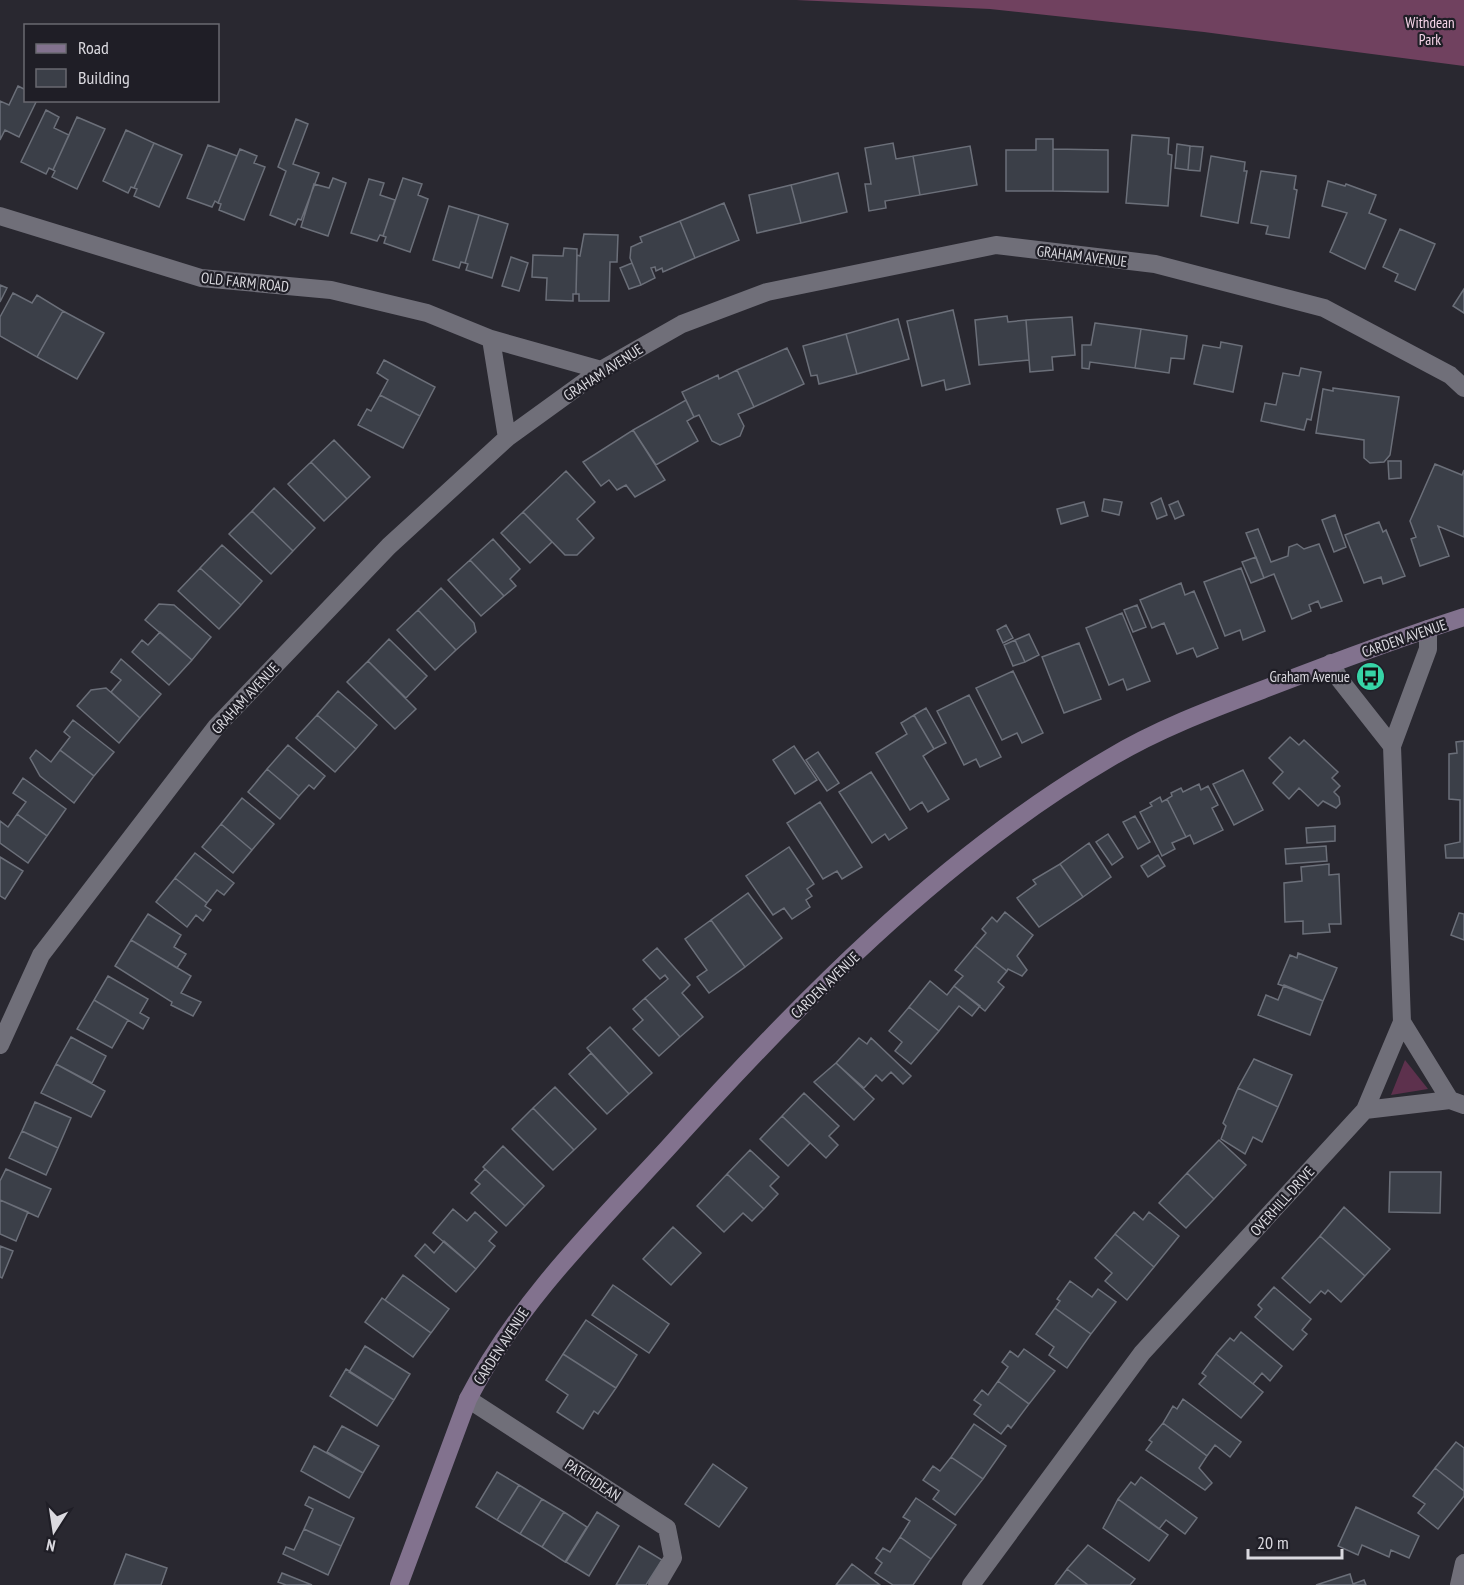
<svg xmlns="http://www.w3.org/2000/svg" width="1464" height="1585" font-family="'PT Sans Narrow',sans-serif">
<rect width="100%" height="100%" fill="#292830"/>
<!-- green -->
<path fill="#5d314d" d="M1405,1060L1428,1089L1391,1095Z"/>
<!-- forest -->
<path fill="#70415f" d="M796,0H1464V66L1204,32L990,9Z"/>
<!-- building -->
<path fill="#3b3f48" stroke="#6b6f79" stroke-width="1.5" d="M18,86L26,90V100H37L19,137L5,130L0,140V101L9,105Z
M46,110L59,117L54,128L69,135L53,170L49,168L46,174L21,162Z
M77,117L105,129L77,189L52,177L55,171L53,170Z
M296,119L308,124L293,164L319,173L301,220L298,219L295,225L270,215L286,171L278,167Z
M126,130L154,143L134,188L131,187L128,193L103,181Z
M1132,135L1169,138L1168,154L1172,155L1168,206L1126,203Z
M1036,139H1053V191H1006V150H1036Z
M154,143L182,155L159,207L134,196L137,189L134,188Z
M893,143L896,159L913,156L920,195L885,201L886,208L869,211L865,184H871L865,148Z
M1177,144L1190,146L1188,170L1175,168Z
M208,145L237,156L218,203L215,201L212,207L187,198Z
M970,146L977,185L920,195L913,156Z
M1190,146L1203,147L1200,171L1188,170Z
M240,149L257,156L254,163L265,167L244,220L219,210L221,204L218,203Z
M1053,149L1108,150V192L1053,191Z
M1211,156L1245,162L1244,171H1247L1238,223L1201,216Z
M1261,171L1296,176L1294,189L1297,190L1289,238L1266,234L1268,226L1251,223Z
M838,173L847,212L801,223L791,185Z
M333,178L346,183L328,236L301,227L314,184L329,188Z
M403,178L422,184L418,195L428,199L410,252L384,243L386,237L383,236Z
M369,179L384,183L380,195L395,200L383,236L380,235L377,241L351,233Z
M1328,181L1345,186L1346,184L1376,195L1369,213L1386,220L1365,269L1330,252L1347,213L1322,206Z
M791,185L801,223L757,233L749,195Z
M724,203L739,240L695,258L680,221Z
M449,206L479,215L465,263L461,262L459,268L433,260Z
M479,215L508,224L492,278L466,270L468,264L465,263Z
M680,221L695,258L663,272L662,268L656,271L655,267L651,268L655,278L641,285L630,258L631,247L642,242L640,237Z
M1400,229L1435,244L1415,290L1395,281L1398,274L1383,267Z
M584,234L618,235L617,262H610L609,301H579V294H576L577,255L580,256Z
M564,248L577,249L576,294H573V301L546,300L547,278L532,277L533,255L563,256Z
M511,257L528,263L519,291L502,286Z
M632,263L641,285L629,289L620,268Z
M0,285L7,288L0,302Z
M1464,289V313L1453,306Z
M13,293L32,303L37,295L63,311L37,357L0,336V317Z
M953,310L970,384L946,390L944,380L922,386L907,321Z
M63,311L104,333L77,379L37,357Z
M1007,316L1008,322L1026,320L1029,360L979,365L975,320Z
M1072,317L1075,355L1052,357L1053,370L1030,372L1026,320Z
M898,319L909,359L857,374L846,334Z
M1095,323L1141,329L1135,368L1090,362L1089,369L1082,368V345H1091Z
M1141,329L1187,336L1184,359L1171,358L1169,373L1135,368Z
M846,334L857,374L819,384L817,375L811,376L803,346Z
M1221,342L1242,346L1233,392L1194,384L1203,345L1220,348Z
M787,348L804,384L754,407L737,370Z
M384,360L435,387L420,416L380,395L388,380L377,373Z
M1301,368L1321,372L1311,420L1307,419L1304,430L1261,421L1265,403L1276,405L1283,373L1299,376Z
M737,370L754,407L738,414L744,426L740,436L720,445L712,441L699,415L694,417L682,392L718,375L719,379Z
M1333,388L1399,397L1390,455L1384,462L1370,463L1364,458V440L1316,433L1323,389L1333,391Z
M380,395L420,416L403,448L358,425L367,409L371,411Z
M686,400L694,417L687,421L698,441L656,465L633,430Z
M633,430L665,480L635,497L626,485L617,490L609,480L601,486L583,462Z
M334,440L370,477L347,499L311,462Z
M1388,461H1401V478L1389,479Z
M311,462L347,499L324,521L288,484Z
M1435,464L1462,475L1464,470V537L1438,526L1449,556L1420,566L1411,539L1416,537L1410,521Z
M566,471L595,502L577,519L594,538L577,555H565L523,512Z
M274,488L315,528L293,551L252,511Z
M1161,498L1167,515L1157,519L1151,503Z
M1104,499L1122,502L1119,515L1102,511Z
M1178,501L1184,515L1175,519L1169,505Z
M1084,502L1088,516L1061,524L1057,509Z
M252,511L293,551L271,574L229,534Z
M523,512L552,542L530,563L501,533Z
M1335,515L1346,547L1334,552L1322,520Z
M1379,522L1383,532L1386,530L1405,576L1383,584L1381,577L1364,583L1345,535Z
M1258,529L1271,562L1288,556L1289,547L1297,544L1304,549L1319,544L1342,601L1321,608L1318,601L1309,605L1311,611L1292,619L1274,574L1264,578L1246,533Z
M493,539L520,569L510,579L516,586L504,596L470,560Z
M222,545L262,581L241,605L200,568Z
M1256,557L1264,578L1251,583L1242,562Z
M470,560L504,596L481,616L448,580Z
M200,568L241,605L219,629L178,591Z
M1241,568L1265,631L1243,640L1240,630L1225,636L1204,582Z
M1181,583L1185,595L1194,591L1218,648L1197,657L1193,648L1177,654L1164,623L1152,628L1140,600Z
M441,588L474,623L476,632L456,650L418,610Z
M159,604L174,605L211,637L192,660L145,620Z
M1137,605L1146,627L1133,632L1124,610Z
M418,610L456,650L435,670L397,630Z
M1122,613L1150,681L1127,690L1123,679L1109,685L1086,628Z
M1006,625L1013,638L1003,643L997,630Z
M160,632L192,660L169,685L132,652L142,640L148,645Z
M1029,634L1039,655L1025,662L1015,640Z
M389,639L427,676L406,698L368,661Z
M1015,640L1025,662L1013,666L1004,645Z
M1079,643L1101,699L1064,713L1042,657Z
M121,659L161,694L140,718L111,692L121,680L111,672Z
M368,661L416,709L395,729L347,682Z
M1013,671L1043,733L1022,743L1017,733L1002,740L976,688Z
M106,688L140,718L119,743L77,706L91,690Z
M338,691L377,725L356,749L317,715Z
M969,695L1001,757L980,767L976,759L964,765L937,711Z
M926,708L946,743L934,749L914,715Z
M317,715L356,749L335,772L296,738Z
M914,715L934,749L923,756L949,799L928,812L922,802L910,810L876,753L907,734L901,723Z
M73,720L114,752L94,776L60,750L70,737L64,732Z
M1290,737L1299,745L1304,740L1338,772L1332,778L1340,786L1334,792L1339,797L1340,804L1336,808L1323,801L1318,806L1299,788L1289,799L1273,783L1283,772L1269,758Z
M1464,741V858H1446L1445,845L1460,842V800L1449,799V754L1457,753L1456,742Z
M288,745L325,776L314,789L309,785L299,796L267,769Z
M794,746L817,780L795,794L773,760Z
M36,750L51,762L60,750L94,776L74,803L40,776L30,758Z
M818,752L839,783L827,791L806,760Z
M267,769L299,796L280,819L248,792Z
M1243,770L1263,810L1234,825L1213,784Z
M871,772L907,828L889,840L885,834L872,843L839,792Z
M23,778L66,809L47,836L17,814L26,802L13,793Z
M1199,784L1201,790L1208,786L1218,805L1212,808L1223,830L1194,844L1190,835L1186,837L1167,799L1172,796L1171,793L1181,788L1183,792Z
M1160,797L1162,802L1167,799L1186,837L1172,843L1175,849L1162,856L1140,812L1152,806L1150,803Z
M242,798L274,824L252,850L221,824Z
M820,802L862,867L842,879L837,871L823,879L787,823Z
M17,814L47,836L28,863L0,843V821L8,827Z
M1135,816L1150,842L1138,849L1123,822Z
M221,824L252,850L233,873L202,847Z
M1335,826V841L1307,843L1306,828Z
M1108,834L1123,857L1112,865L1096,842Z
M1089,843L1111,877L1083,897L1060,864Z
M1326,846L1327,861L1286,864L1285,849Z
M789,847L814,884L807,889L812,896L806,900L810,907L792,919L784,908L773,915L746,876Z
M195,853L234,883L224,895L217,890L207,903L175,878Z
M1158,855L1165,866L1148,877L1141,866Z
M0,857L23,871L5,899L0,896Z
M1060,864L1083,897L1039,927L1017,898L1036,884L1033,880Z
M1329,864V875L1339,874L1341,924H1329L1330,932L1303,934V921L1285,922L1284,883L1302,881L1301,867Z
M175,878L207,903L205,906L211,910L203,921L196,915L187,927L156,902Z
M748,893L782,938L745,967L711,920Z
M1005,912L1033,935L1017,956L1027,970L1022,976L1008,969L1007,971L975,946L986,933L982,929L992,917L997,922Z
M1459,913L1464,914V940L1451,935Z
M148,914L181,935L174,947L186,954L177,968L131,940Z
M711,920L745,967L709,993L697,977L707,970L685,939Z
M131,940L191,976L181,993L201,1002L193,1016L171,1005L172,1002L115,966Z
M975,946L1007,971L998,982L1004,987L985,1011L954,986L963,976L955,970Z
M657,948L690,985L682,993L703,1017L680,1037L645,998L668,979L665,975L660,979L643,960Z
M1298,953L1337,968L1323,1001L1278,984L1290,955L1297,958Z
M108,976L148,999L140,1013L149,1018L143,1029L94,1000Z
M930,981L947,995L954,986L980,1006L972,1016L959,1006L939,1031L909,1007Z
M1284,985L1323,1001L1310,1035L1258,1015L1266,995L1278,1000Z
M645,998L680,1037L659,1056L633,1029L643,1020L633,1009Z
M94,1000L128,1020L112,1048L77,1029Z
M909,1007L939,1031L911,1064L895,1051L902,1042L889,1031Z
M610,1027L652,1073L629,1094L587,1048Z
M71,1037L106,1056L92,1083L56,1064Z
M859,1038L867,1044L871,1038L911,1076L903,1084L891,1072L882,1081L876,1075L864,1088L836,1063Z
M591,1053L629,1094L607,1114L569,1074Z
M1254,1059L1292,1075L1278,1107L1238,1088Z
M836,1063L874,1099L854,1120L814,1082Z
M56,1064L105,1091L91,1117L41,1093Z
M555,1087L596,1129L574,1150L533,1108Z
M1238,1088L1278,1107L1262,1142L1253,1137L1245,1154L1221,1139L1226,1126L1223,1123Z
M804,1093L839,1126L829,1136L838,1145L826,1158L782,1116Z
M35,1102L71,1118L58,1148L22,1131Z
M533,1108L574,1150L553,1170L512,1129Z
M782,1116L810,1143L788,1166L760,1139Z
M22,1131L58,1148L46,1175L9,1158Z
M1219,1140L1246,1165L1214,1199L1187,1173Z
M503,1146L544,1186L525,1206L483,1167Z
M750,1150L779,1177L770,1186L778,1194L764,1209L727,1174Z
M6,1169L51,1189L38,1217L0,1200V1181Z
M485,1169L525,1206L506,1226L471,1193L480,1184L475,1180Z
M1390,1172H1441L1440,1213L1389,1212Z
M1187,1173L1214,1199L1186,1228L1159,1203Z
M727,1174L764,1209L752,1221L743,1213L724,1232L697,1206Z
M0,1200L28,1212L16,1241L0,1234Z
M1344,1207L1390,1249L1365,1276L1320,1236Z
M453,1209L467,1221L475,1212L497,1232L489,1241L495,1246L476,1269L433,1233Z
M1134,1212L1143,1220L1149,1212L1179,1236L1154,1267L1115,1234Z
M673,1227L701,1253L671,1285L643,1259Z
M1115,1234L1154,1267L1127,1300L1105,1281L1112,1273L1095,1258Z
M1320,1236L1365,1276L1341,1302L1328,1290L1325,1294L1321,1291L1310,1303L1282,1278Z
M444,1241L476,1269L456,1292L415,1256L425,1244L434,1253Z
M0,1246L13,1251L2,1278L0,1277Z
M403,1275L449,1309L431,1333L385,1300Z
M1070,1281L1092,1297L1098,1289L1116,1302L1091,1334L1055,1308L1060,1301L1057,1299Z
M613,1285L669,1324L649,1353L592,1315Z
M1274,1287L1311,1319L1302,1330L1307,1334L1293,1350L1255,1317L1262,1309L1258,1305Z
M382,1298L431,1333L413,1357L365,1322Z
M1055,1308L1091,1334L1067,1368L1049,1355L1054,1347L1036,1334Z
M586,1320L637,1355L616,1388L563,1354Z
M1241,1332L1282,1366L1270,1381L1262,1373L1253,1384L1216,1354L1230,1338L1234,1341Z
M365,1346L410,1374L394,1400L349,1372Z
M1024,1349L1055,1371L1029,1404L998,1381L1008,1367L1002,1362L1010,1351L1018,1357Z
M563,1354L616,1388L598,1414L594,1411L583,1429L557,1412L568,1395L546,1380Z
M1216,1354L1263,1392L1241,1418L1199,1384L1206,1376L1202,1373Z
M346,1369L394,1400L377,1426L330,1396Z
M998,1381L1029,1404L1011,1428L1008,1425L1001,1434L974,1414L981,1405L974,1400L982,1390L988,1395Z
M1183,1399L1241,1442L1230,1457L1215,1445L1207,1456L1163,1423L1173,1406L1177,1409Z
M1163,1423L1207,1456L1199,1468L1212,1483L1205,1490L1146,1450L1152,1442L1149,1440Z
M974,1424L1006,1446L983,1479L951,1457Z
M342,1426L379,1446L363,1473L327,1452Z
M1456,1442L1464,1448V1491L1435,1468Z
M314,1446L363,1473L349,1498L301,1471Z
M951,1457L983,1479L955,1515L933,1499L939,1491L923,1480L933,1466L940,1471Z
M713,1464L747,1488L719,1527L685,1504Z
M1435,1468L1464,1491V1496L1438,1529L1418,1513L1425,1504L1413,1496Z
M497,1472L519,1485L497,1520L476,1507Z
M1141,1477L1197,1518L1185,1534L1166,1520L1159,1529L1118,1499L1131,1482L1135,1485Z
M519,1485L542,1499L520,1534L497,1520Z
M309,1497L354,1518L341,1546L304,1529L313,1509L305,1505Z
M916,1498L956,1525L931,1559L900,1537L910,1521L903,1517Z
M542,1499L564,1512L542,1547L520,1534Z
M1118,1499L1168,1535L1149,1561L1103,1528Z
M1356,1507L1419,1536L1409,1558L1391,1550L1389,1557L1362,1545L1358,1555L1338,1546Z
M564,1512L587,1527L565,1562L542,1547Z
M597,1512L619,1526L589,1576L566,1562Z
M304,1529L341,1546L328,1575L283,1554L286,1547L294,1550Z
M900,1537L931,1559L913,1585H893L875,1573L882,1563L876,1558L883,1548L890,1552Z
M1088,1545L1135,1579L1130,1585H1088L1067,1569Z
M639,1546L662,1560L646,1585H616Z
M126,1554L167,1568L161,1585H114Z
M852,1564L880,1585H836Z
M1067,1569L1088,1585H1055Z
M282,1573L312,1585H286L278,1582Z
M1350,1574L1353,1584L1364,1580L1366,1585H1316Z"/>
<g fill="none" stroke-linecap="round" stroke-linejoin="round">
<!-- street -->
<path stroke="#706f79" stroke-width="18" d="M0,216L201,278L331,290L427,313L491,339L601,370
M491,339L507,438
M1392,746L1428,649V629
M1402,1022L1450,1100
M0,1045L41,955L216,727L389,546L507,438L601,370L682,324L767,292L996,245L1155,264L1324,308L1450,375L1464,388
M1365,1110L1450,1100L1464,1105
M468,1399L667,1528L673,1558L657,1585
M971,1585L1142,1353L1365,1110L1402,1022L1392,746L1340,680L1331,663
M1459,1585L1464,1563"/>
<!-- secondary -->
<path stroke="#82728e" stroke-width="18" d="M399,1585L468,1399C517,1304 594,1228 666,1150C796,1006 939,858 1108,759C1156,730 1209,710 1262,690C1329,664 1396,639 1464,617"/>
</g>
<!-- icons -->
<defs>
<symbol id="bus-disc" viewBox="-11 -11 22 22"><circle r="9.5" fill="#37d4a6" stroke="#1f1e26"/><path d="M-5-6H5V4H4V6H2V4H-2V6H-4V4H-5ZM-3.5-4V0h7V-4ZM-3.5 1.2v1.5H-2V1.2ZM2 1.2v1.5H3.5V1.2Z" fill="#111"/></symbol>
</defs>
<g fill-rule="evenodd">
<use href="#bus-disc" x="1354" y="660" width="33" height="33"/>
</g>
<g text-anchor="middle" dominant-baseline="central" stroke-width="4.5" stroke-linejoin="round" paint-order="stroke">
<!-- park labels -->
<g font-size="15" fill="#f6d5e8" stroke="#1f1e26">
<text x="1430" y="22">Withdean<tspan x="1430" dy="17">Park</tspan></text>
</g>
<!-- street labels -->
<g font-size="15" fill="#dad9df" stroke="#1f1e26">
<text transform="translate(1082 256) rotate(7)">GRAHAM AVENUE</text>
<text transform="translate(245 282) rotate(6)">OLD FARM ROAD</text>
<text transform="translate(603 372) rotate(-33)">GRAHAM AVENUE</text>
<text transform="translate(1404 638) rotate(-19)">CARDEN AVENUE</text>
<text transform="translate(245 698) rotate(-47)">GRAHAM AVENUE</text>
<text transform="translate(825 985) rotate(-44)">CARDEN AVENUE</text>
<text transform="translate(1282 1201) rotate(-48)">OVERHILL DRIVE</text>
<text transform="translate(501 1346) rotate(-57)">CARDEN AVENUE</text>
<text transform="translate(593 1480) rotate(33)">PATCHDEAN</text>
</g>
<!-- poi labels -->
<g font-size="15" fill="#dad9df" stroke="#1f1e26" text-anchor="end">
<text x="1350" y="676">Graham Avenue</text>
</g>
</g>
<!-- legend -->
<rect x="24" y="24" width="195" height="78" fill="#1f1e26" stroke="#6a6970" stroke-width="1.5"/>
<rect x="36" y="44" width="30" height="9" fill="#82728e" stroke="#6a6970" stroke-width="1.5"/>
<text x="78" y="54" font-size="18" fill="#dad9df">Road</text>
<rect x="36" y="69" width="30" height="18" fill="#3b3f48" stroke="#6a6970" stroke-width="1.5"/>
<text x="78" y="84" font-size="18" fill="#dad9df">Building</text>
<!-- north arrow -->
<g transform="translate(54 1531) rotate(192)" stroke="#1f1e26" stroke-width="4.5" paint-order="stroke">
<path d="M0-4.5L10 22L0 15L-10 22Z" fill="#dad9df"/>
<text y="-9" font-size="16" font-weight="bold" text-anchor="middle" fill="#dad9df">N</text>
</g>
<!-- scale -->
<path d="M1248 1549v9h94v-9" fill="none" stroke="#dad9df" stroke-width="3"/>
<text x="1257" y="1549" font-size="18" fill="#dad9df" stroke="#1f1e26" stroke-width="4.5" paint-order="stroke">20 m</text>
</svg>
